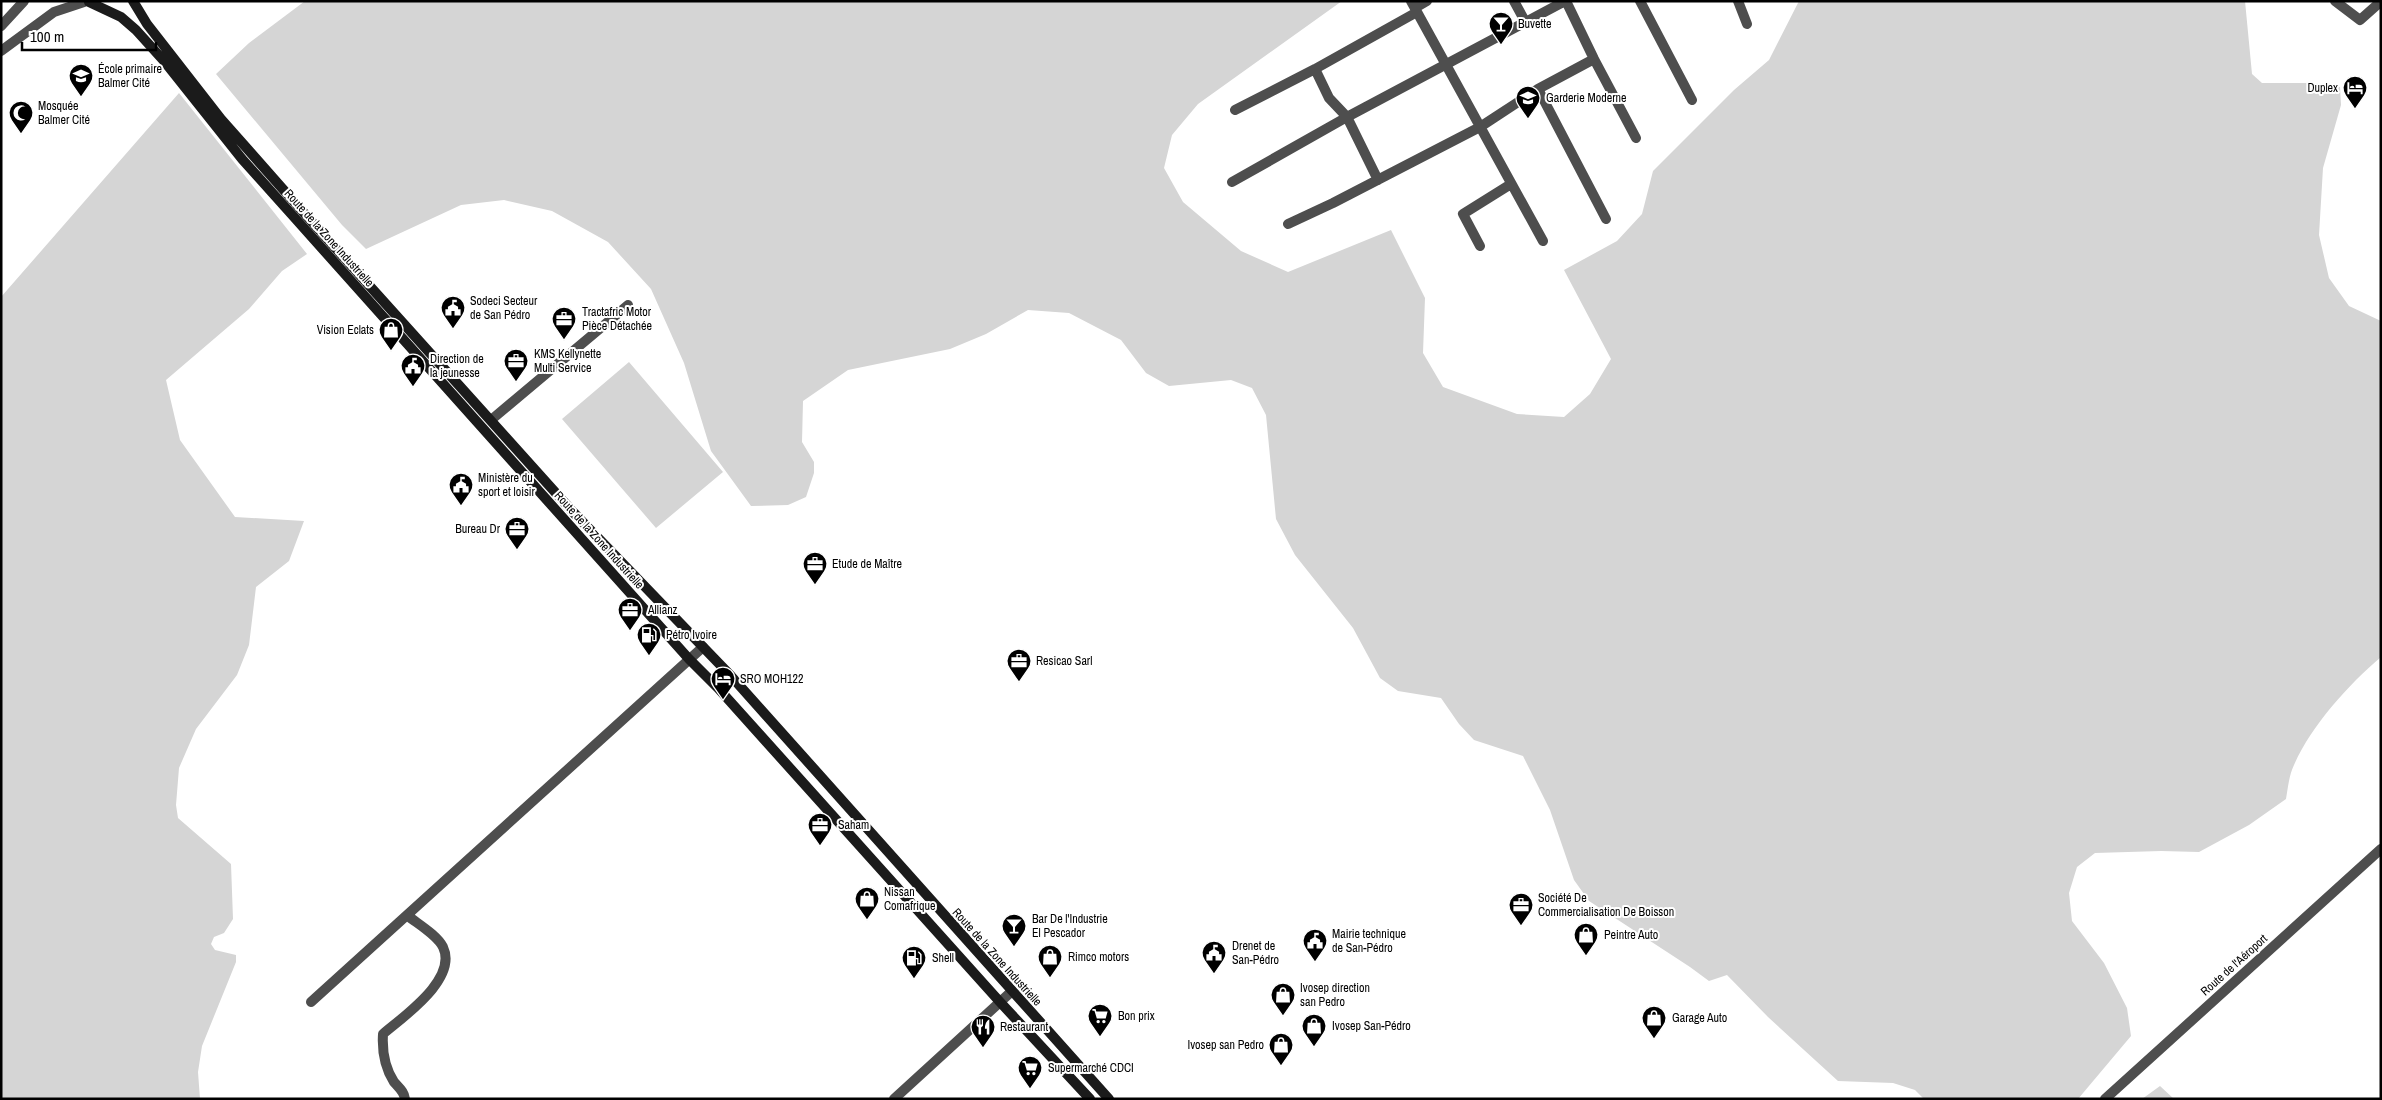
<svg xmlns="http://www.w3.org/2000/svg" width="2382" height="1100" font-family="'Archivo Narrow',sans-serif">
<rect width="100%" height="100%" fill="#fff"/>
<!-- green -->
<path fill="#d5d5d5" d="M305,1H1342L1198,104L1172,135L1164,168L1183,202L1241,251L1288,272L1391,230L1425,298L1423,353L1443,387L1517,414L1564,417L1590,394L1611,359L1564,270L1617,241L1642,214L1653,171L1734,90L1769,60L1799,1H2245L2252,74L2262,83H2328L2340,87L2341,105L2323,168L2319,235L2329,278L2349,306L2381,321V657C2349,684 2311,726 2294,765C2289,775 2288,788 2286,799L2249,825L2199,852L2161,851L2095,853L2077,867L2069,893L2072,921L2104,963L2127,1008L2131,1036L2078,1099H1924L1915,1090L1893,1083L1838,1081L1768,1017L1727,975L1709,981L1690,967L1589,901L1574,880L1550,810L1523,756L1474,740L1459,724L1441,698L1398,691L1380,678L1353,628L1295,555L1276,519L1266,415L1252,388L1231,380L1169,386L1146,373L1121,340L1069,313L1028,310L986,334L950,349L848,370L803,401L802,442L814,462V473L806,497L788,505L751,506L711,451L684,363L651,289L608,242L552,211L504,200L461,205L366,249L342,225L216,74L249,43Z
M179,93L307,254L282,271L249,309L166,380L180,440L235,517L304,521L289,561L256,587L249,645L237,675L196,729L179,768L176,805L178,818L231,864L233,919L224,933L214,937L211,944L215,950L236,955V962L202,1046L198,1072L200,1099H1V297Z
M629,362L723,472L656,528L562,419Z
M2160,1086L2174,1099H2142Z"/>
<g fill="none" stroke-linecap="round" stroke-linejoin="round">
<!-- minor -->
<path stroke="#4e4e4e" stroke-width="10" d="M1411,1L1543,241
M1514,1L1526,23
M1566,1L1594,59L1636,138
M1640,1L1692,100
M1738,1L1747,24
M2335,1L2360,20L2378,4
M1415,8L1427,1
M1315,69L1329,98L1347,117L1378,180
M1538,89L1606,219
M1235,110L1315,69L1417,12
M1232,182L1347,117L1565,1
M1288,224L1333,203L1480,127L1538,89L1594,59
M1480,246L1463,214L1511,184
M491,420L628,305
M311,1002L703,647
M405,1099C404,1091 399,1088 394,1082C385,1068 382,1050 383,1034C404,1016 458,979 443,947C437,935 418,924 408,916
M894,1099L1011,992"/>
<!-- tertiary -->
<path stroke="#4e4e4e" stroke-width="10" d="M1,26L24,1
M1,51L54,12L84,2
M2105,1099L2381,849"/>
<!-- secondary -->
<path stroke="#1b1b1b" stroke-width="10" d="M133,1L147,24L221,119L304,213L573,512L731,676L1109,1099
M89,2L121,17L136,30L164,61L242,159L294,217L689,659L718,688L1000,1002L1090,1099"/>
</g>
<!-- icons -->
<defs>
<symbol id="bar-pin" viewBox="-11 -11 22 30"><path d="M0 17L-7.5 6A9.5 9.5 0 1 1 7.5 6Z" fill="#000" stroke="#fff"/><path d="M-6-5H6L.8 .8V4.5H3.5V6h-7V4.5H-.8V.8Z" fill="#fff"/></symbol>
<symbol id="school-pin" viewBox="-11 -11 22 30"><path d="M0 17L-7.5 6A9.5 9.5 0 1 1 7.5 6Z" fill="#000" stroke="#fff"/><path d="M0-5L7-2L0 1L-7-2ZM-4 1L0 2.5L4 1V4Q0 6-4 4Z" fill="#fff"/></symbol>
<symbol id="hotel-pin" viewBox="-11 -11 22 30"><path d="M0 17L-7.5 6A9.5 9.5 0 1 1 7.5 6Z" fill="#000" stroke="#fff"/><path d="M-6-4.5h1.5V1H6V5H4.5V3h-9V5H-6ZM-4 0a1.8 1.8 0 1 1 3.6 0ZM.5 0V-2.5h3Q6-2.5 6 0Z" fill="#fff"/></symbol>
<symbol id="mosque-pin" viewBox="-11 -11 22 30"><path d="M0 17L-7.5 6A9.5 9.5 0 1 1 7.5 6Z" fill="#000" stroke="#fff"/><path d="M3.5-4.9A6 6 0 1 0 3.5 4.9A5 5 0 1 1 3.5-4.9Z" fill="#fff"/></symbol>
<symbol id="civic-pin" viewBox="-11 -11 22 30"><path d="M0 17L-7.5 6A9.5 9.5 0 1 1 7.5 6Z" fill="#000" stroke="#fff"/><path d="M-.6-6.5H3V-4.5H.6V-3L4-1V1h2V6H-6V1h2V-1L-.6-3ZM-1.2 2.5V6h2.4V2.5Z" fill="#fff"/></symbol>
<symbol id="office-pin" viewBox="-11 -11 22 30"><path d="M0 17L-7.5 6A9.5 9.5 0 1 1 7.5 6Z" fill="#000" stroke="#fff"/><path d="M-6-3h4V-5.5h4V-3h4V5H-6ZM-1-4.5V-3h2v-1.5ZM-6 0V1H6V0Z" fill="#fff"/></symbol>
<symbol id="shop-pin" viewBox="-11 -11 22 30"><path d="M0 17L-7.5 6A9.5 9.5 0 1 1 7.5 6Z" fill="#000" stroke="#fff"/><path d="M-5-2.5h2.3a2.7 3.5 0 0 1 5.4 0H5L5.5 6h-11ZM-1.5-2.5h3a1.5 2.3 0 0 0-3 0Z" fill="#fff"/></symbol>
<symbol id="fuel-pin" viewBox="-11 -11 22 30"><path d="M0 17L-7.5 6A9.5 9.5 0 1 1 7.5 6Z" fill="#000" stroke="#fff"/><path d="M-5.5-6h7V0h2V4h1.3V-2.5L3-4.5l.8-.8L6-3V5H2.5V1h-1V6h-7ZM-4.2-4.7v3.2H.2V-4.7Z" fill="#fff"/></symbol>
<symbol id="supermarket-pin" viewBox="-11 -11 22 30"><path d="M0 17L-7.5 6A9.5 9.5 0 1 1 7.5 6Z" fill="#000" stroke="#fff"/><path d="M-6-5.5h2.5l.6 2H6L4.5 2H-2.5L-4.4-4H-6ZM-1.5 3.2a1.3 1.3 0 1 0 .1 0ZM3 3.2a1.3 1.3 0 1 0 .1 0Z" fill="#fff"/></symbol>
<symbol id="restaurant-pin" viewBox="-11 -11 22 30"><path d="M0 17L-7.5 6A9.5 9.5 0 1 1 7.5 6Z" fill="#000" stroke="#fff"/><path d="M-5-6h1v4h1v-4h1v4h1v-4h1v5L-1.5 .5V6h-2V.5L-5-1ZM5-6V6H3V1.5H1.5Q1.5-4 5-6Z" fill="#fff"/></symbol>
</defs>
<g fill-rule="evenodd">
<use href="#bar-pin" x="1487" y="10" width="28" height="38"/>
<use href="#school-pin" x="67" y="62" width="28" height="38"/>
<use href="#hotel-pin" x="2341" y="74" width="28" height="38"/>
<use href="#school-pin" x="1514" y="84" width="28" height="38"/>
<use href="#mosque-pin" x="7" y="99" width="28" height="38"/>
<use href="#civic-pin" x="439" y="294" width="28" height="38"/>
<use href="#office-pin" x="550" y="305" width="28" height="38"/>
<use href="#shop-pin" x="377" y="316" width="28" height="38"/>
<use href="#office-pin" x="502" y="347" width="28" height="38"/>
<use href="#civic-pin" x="399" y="352" width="28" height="38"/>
<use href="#civic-pin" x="447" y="471" width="28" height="38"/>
<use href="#office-pin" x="503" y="515" width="28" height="38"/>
<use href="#office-pin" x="801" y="550" width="28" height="38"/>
<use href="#office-pin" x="616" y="596" width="28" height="38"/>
<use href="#fuel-pin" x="635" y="621" width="28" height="38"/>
<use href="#office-pin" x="1005" y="647" width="28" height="38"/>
<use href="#hotel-pin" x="709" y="665" width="28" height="38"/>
<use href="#office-pin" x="806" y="811" width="28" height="38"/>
<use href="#shop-pin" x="853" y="885" width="28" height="38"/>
<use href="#office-pin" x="1507" y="891" width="28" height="38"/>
<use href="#bar-pin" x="1000" y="912" width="28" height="38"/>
<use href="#shop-pin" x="1572" y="921" width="28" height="38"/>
<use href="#civic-pin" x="1301" y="927" width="28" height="38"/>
<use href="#civic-pin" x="1200" y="939" width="28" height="38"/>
<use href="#shop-pin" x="1036" y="943" width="28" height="38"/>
<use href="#fuel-pin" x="900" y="944" width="28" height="38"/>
<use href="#shop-pin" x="1269" y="981" width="28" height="38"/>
<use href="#supermarket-pin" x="1086" y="1002" width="28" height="38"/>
<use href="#shop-pin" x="1640" y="1004" width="28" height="38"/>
<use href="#shop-pin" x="1300" y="1012" width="28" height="38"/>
<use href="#restaurant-pin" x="969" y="1013" width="28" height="38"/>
<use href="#shop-pin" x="1267" y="1031" width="28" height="38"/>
<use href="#supermarket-pin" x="1016" y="1054" width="28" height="38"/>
</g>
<g text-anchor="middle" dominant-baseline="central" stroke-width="4" stroke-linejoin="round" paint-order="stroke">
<!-- poi labels -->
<g font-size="12" fill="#000" stroke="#fff" text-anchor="start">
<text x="1518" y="24">Buvette</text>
<text x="98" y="69">École primaire<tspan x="98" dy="14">Balmer Cité</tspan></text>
<text x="2338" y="88" text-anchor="end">Duplex</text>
<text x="1546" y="98">Garderie Moderne</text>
<text x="38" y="106">Mosquée<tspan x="38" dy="14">Balmer Cité</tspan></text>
<text x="470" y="301">Sodeci Secteur<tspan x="470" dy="14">de San Pédro</tspan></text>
<text x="582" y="312">Tractafric Motor<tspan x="582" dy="14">Pièce Détachée</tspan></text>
<text x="374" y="330" text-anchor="end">Vision Eclats</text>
<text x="534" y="354">KMS Kellynette<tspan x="534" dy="14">Multi Service</tspan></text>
<text x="430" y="359">Direction de<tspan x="430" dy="14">la jeunesse</tspan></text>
<text x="478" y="478">Ministère du<tspan x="478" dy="14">sport et loisir</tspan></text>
<text x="500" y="529" text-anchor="end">Bureau Dr</text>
<text x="832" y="564">Etude de Maître</text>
<text x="648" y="610">Allianz</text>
<text x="666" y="635">Pétro Ivoire</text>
<text x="1036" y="661">Resicao Sarl</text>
<text x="740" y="679">SRO MOH122</text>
<text x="838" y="825">Saham</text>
<text x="884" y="892">Nissan<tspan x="884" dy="14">Comafrique</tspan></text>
<text x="1538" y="898">Société De<tspan x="1538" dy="14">Commercialisation De Boisson</tspan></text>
<text x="1032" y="919">Bar De l'Industrie<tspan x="1032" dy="14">El Pescador</tspan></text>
<text x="1332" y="934">Mairie technique<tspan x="1332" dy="14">de San-Pédro</tspan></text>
<text x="1604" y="935">Peintre Auto</text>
<text x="1232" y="946">Drenet de<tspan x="1232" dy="14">San-Pédro</tspan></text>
<text x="1068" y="957">Rimco motors</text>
<text x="932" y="958">Shell</text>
<text x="1300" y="988">Ivosep direction<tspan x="1300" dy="14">san Pedro</tspan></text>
<text x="1118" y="1016">Bon prix</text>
<text x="1672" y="1018">Garage Auto</text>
<text x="1332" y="1026">Ivosep San-Pédro</text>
<text x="1000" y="1027">Restaurant</text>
<text x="1264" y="1045" text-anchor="end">Ivosep san Pedro</text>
<text x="1048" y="1068">Supermarché CDCI</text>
</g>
<!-- street labels -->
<g font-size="12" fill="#000" stroke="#fff">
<text transform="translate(329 238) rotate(48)">Route de la Zone Industrielle</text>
<text transform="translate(599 540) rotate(48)">Route de la Zone Industrielle</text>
<text transform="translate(997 957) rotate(48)">Route de la Zone Industrielle</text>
<text transform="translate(2234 965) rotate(-42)">Route de l'Aéroport</text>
</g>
</g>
<!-- border -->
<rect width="2382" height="1100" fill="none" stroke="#000000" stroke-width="5"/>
<!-- scale -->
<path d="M22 42v8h134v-8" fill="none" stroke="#000000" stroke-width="2.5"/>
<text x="30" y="42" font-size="15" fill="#000000" stroke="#ffffff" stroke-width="4" paint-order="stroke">100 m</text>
</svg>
